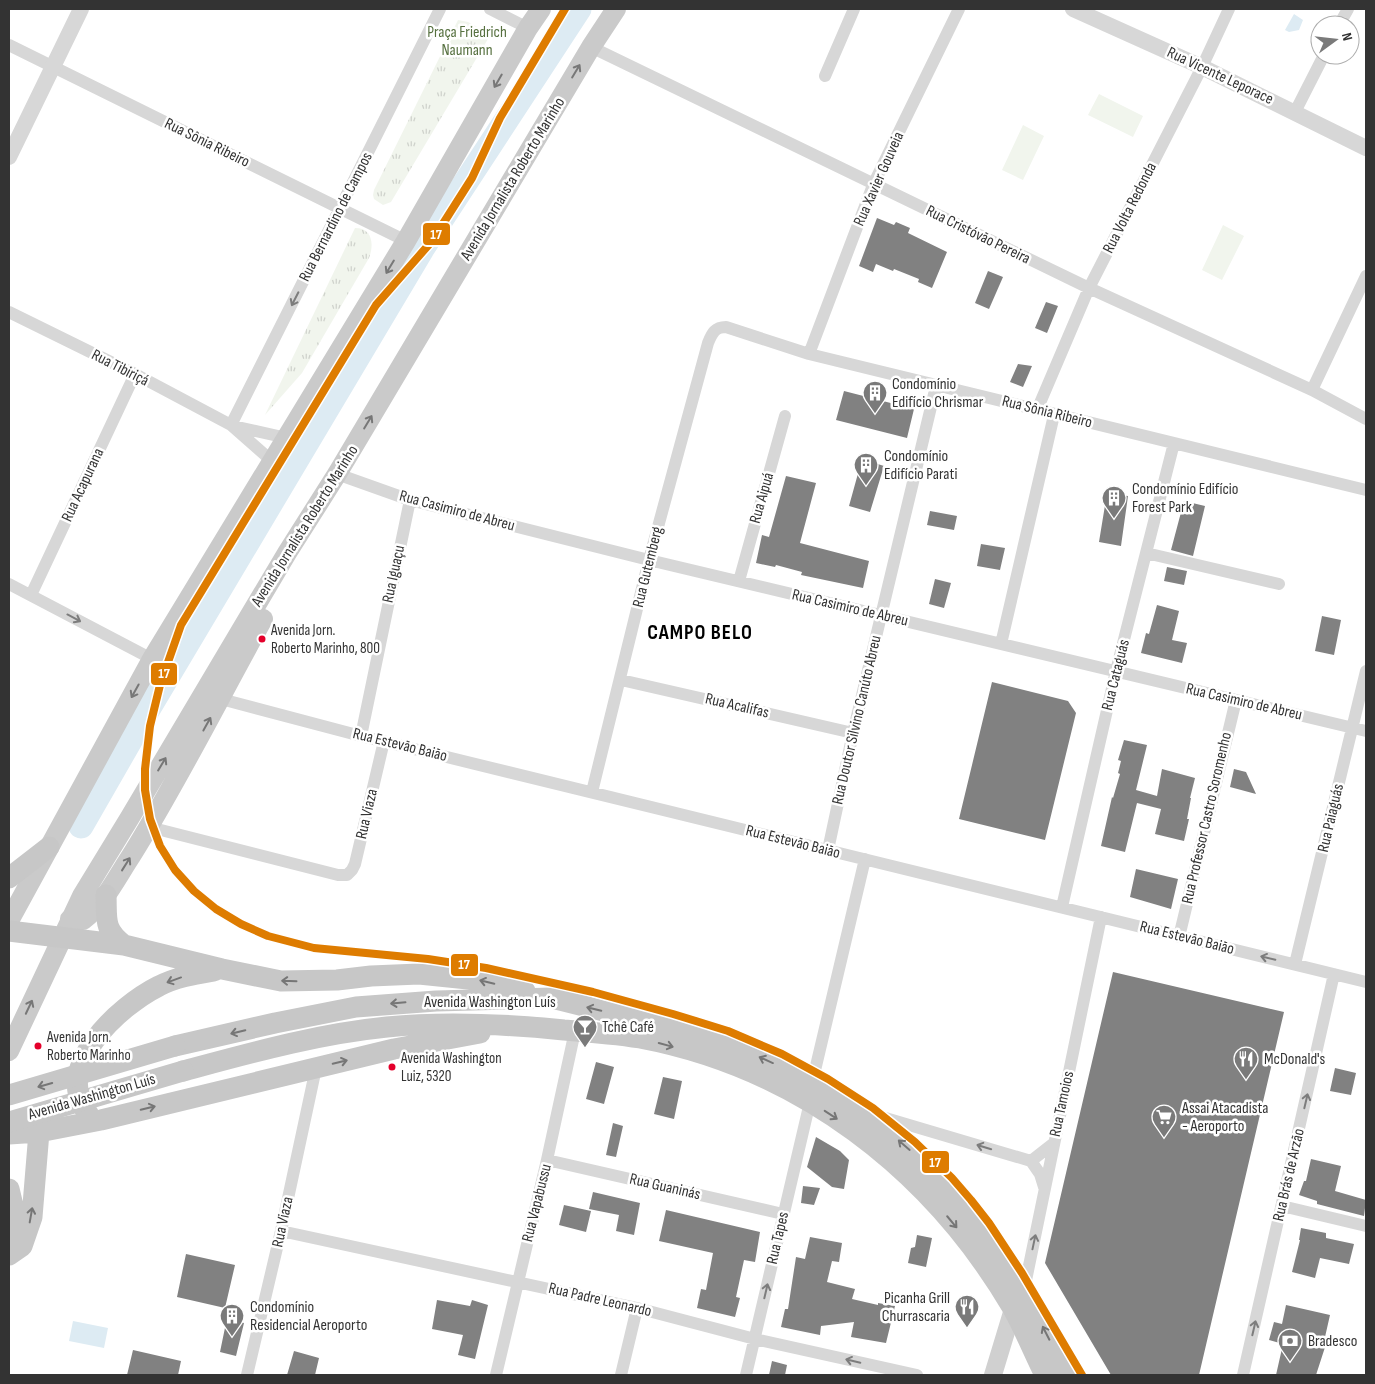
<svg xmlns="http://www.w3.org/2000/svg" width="1375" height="1384" font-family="'Sofia Sans Condensed',sans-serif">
<defs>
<pattern id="park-tufts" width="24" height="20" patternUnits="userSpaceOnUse" patternTransform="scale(1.25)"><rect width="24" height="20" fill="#f1f5ed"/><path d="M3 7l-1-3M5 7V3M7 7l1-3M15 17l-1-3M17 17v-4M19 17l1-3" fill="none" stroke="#cfd2cc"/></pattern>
</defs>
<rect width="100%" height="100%" fill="#fff"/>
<!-- park -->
<path fill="url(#park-tufts)" d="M458,20L468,22L487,32L488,39L391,202L383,205L374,199L373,195L374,190Z
M355,228C373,228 374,245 369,258L302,373L265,415Z"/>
<!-- pitch -->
<path fill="#f1f5ed" d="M1099,94L1143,116L1133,137L1088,115Z
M1023,125L1044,136L1023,180L1002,170Z
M1223,225L1244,236L1222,280L1202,270Z"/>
<!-- water -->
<path fill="#ddebf3" d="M1294,14L1303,20L1299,30L1289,32L1285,30Z
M73,1321L108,1328L104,1348L69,1341Z"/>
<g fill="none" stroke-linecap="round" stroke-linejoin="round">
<!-- river -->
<path stroke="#ddebf3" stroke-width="25" d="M81,826L147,711L422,249L579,9"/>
</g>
<!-- building -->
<path fill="#818181" d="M877,218L894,225L896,222L910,228L908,233L947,252L932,288L918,282L919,279L894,269L893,271L876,264L873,272L859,266Z
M988,271L1003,277L989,309L975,303Z
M1046,302L1058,306L1047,333L1035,328Z
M1018,364L1032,366L1023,387L1010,382Z
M844,391L914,409L907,438L836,420Z
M862,459L884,466L870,512L849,506Z
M786,476L816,483L800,543L869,561L863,588L801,575L802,572L776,565L775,567L756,563L762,535L769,537Z
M1107,493L1128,496L1121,546L1099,542Z
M1184,501L1205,506L1193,556L1171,550Z
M930,511L957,516L954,530L927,525Z
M981,544L1005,548L1000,570L977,566Z
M1167,567L1187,571L1184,585L1164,581Z
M935,579L951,583L944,608L929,604Z
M1157,605L1179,611L1172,640L1187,643L1182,663L1141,653L1146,633L1149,634Z
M1322,616L1341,620L1334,655L1315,651Z
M992,682L1068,701L1076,713L1045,840L959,819Z
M1124,740L1147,745L1136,790L1157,796L1162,769L1195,778L1190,798H1191L1187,819H1189L1184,841L1155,834L1161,809L1137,803L1125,852L1101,846L1112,797L1113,798L1120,774L1118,773L1121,761L1118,760Z
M1234,769L1246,772L1256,794L1230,787Z
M1136,869L1178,879L1171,909L1130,897Z
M1113,972L1284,1012L1199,1375H1111L1045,1263Z
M596,1062L614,1067L604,1104L586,1099Z
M1335,1068L1356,1073L1351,1095L1330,1091Z
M663,1077L682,1081L674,1119L654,1114Z
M613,1123L623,1126L616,1157L606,1155Z
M816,1137L840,1151L849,1160L844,1189L832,1187L807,1167Z
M1311,1159L1341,1166L1335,1191L1366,1200L1364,1216L1317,1204V1201L1299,1195L1304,1181H1306Z
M803,1186L820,1188L814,1205L801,1203Z
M593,1192L640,1203L634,1235L616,1231L619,1215L589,1209Z
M564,1205L591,1211L586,1232L559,1225Z
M666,1210L760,1232L755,1262L744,1260L736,1297L740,1298L735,1317L697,1308L701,1289L706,1290L713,1253L659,1241Z
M1301,1228L1326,1233V1238L1354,1244L1349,1264L1320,1258L1315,1278L1292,1272L1300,1240H1299Z
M917,1235L932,1238L926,1267L908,1263L911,1248L915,1247Z
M810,1237L842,1243L839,1262L832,1261L827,1282L855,1289L852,1299L878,1305V1303L895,1306L886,1343L851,1337L854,1322L821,1326L820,1335L781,1327L785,1309H788L796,1257L805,1259Z
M186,1254L235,1265L225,1308L177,1297Z
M437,1300L470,1306L472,1300L488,1305L475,1359L458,1355L463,1335L432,1329Z
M1286,1305L1330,1315L1325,1337L1328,1338L1316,1375H1276L1283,1344L1269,1340L1274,1322L1282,1324Z
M227,1318L244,1323L236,1356L220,1352Z
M133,1350L181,1361L178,1375H127Z
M294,1351L319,1358L315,1375H287Z
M772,1361L787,1365L785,1375H769Z"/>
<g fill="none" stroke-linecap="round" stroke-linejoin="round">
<!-- minor -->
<path stroke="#d7d7d7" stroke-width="12" d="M490,9L528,28
M1339,25L1348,9
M9,45L406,241
M591,47L1089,288L1312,390L1366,419
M825,76L854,9
M1295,112L1324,55
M9,312L135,374L231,425L273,462
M809,354L873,185L959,9
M1312,390L1366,276
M1037,410L1089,288L1202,67L1229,9
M231,425L440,9
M233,426L287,438
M337,474L410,500L649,560L1366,731
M1146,553L1279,584
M739,581L785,416
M9,584L152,659
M31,595L135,374
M1001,644L1054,415
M621,680L853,733
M221,699L361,736L1366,982
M361,736L410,500
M592,792L649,560L708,343C712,333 715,327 726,327L809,354L1366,490
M149,827L338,875H347L352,870L355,864L384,741
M828,850L853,733L936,386
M1062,907L1116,671L1174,443
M1179,937L1236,700
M1295,964L1366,671
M812,1083L865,859
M872,1114L1031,1161L1040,1174L1044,1187
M547,1160L783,1214
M1031,1161L1054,1143
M1282,1206L1366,1226
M281,1231L637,1308L755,1339L917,1375
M1024,1290L1101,917
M247,1375L281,1231L316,1068
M496,1375L547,1160L575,1031
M621,1375L637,1308
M746,1375L810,1102
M1243,1375L1334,974"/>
<!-- tertiary -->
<path stroke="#d7d7d7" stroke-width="16" d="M1073,9L1202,67L1366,148
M9,157L81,9"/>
<!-- secondary -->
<path stroke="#d0d0d0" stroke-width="18" d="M993,1375L1013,1309"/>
<!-- primary -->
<path stroke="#cacaca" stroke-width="20" d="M70,919L83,920C104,904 117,877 131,856C179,779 219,698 263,619
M9,921L152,659L406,241L528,28L541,9
M9,1051L82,896L129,819L287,553L337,474L591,47L616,9"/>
<!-- trunk -->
<path stroke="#c7c7c7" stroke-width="21" d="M9,878L49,847
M106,895C107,919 103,929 124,945
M9,931L124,945L222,969L281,981L337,980L371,976L419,974L478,980L525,991
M175,1046L275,1023L356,1007L436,1001L552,998L703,1036L755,1056L812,1083L856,1109L886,1130L911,1152L945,1185L997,1250L1024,1290L1067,1375
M183,1071C250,1053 317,1034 387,1027C446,1021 505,1024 564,1030C590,1032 615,1034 640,1038C799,1068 930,1168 1012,1307C1024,1328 1034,1353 1045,1375
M89,1115C50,1068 119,1006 159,986C176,977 196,974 214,971
M9,1134L39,1132L101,1120L394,1049L480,1033
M9,1189L14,1210L9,1236
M9,1255L22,1246L32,1217L39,1132"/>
<!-- trunk-bridge -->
<path stroke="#c7c7c7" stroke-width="21" d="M9,1095L175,1046
M9,1122L183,1071"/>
<defs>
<path id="metro-1" d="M565,9L500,118L472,178L432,241L376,305L181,625L160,685L150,726L145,769V790L150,819L160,846L175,870L194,891L216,909L241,924L268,936L314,948L428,959L486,968L593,992L673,1014L728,1031L782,1054L828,1079L873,1108L915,1142L952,1178L971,1200L989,1223L1022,1273L1082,1375"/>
</defs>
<!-- metro-1 casing -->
<use href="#metro-1" stroke="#fff" stroke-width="11"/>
<!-- metro-1 -->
<use href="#metro-1" stroke="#de7c00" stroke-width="8"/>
</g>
<!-- one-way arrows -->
<defs><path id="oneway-shaft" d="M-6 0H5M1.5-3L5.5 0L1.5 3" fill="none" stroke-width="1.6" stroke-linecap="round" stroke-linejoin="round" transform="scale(1.25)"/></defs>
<g stroke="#777">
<use href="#oneway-shaft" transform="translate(576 71) rotate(-59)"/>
<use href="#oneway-shaft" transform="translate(498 81) rotate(120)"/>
<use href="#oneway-shaft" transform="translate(390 267) rotate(121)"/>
<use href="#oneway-shaft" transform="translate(368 422) rotate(-59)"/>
<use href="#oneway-shaft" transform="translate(135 691) rotate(119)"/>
<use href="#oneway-shaft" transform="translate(207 724) rotate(-61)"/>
<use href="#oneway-shaft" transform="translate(162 764) rotate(-59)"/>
<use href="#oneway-shaft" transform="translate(126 864) rotate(-58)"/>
<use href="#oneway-shaft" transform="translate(29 1007) rotate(-65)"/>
</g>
<g stroke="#7d7d7d">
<use href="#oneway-shaft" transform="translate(295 299) rotate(117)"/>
<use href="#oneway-shaft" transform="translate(74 618) rotate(28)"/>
<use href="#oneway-shaft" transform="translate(1268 958) rotate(-167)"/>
<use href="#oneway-shaft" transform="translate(1306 1101) rotate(-77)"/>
<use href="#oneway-shaft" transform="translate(984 1147) rotate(-163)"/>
<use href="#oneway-shaft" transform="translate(1034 1242) rotate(-78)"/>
<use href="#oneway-shaft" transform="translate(766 1291) rotate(-77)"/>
<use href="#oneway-shaft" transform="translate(1254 1328) rotate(-77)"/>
<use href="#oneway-shaft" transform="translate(853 1361) rotate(-167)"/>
</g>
<g stroke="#767676">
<use href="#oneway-shaft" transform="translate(174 980) rotate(160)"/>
<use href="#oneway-shaft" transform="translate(289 981) rotate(-178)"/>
<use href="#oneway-shaft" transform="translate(487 982) rotate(-167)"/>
<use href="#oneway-shaft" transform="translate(398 1003) rotate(175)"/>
<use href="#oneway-shaft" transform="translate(594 1009) rotate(-166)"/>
<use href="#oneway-shaft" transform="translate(238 1032) rotate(167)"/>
<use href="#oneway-shaft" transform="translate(666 1045) rotate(15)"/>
<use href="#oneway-shaft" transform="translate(766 1060) rotate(-156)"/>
<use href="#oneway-shaft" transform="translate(340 1062) rotate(-13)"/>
<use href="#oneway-shaft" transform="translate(45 1085) rotate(164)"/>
<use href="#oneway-shaft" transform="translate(148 1108) rotate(-14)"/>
<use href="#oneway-shaft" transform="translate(831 1115) rotate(33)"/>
<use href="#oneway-shaft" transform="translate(904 1145) rotate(-139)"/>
<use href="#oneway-shaft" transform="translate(31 1215) rotate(-80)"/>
<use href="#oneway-shaft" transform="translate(952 1222) rotate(50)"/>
<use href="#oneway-shaft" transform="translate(1046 1333) rotate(-117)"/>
</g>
<!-- icons -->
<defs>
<symbol id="building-pin" viewBox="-11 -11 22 30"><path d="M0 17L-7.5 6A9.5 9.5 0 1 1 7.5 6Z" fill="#7a7a7a" stroke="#fff"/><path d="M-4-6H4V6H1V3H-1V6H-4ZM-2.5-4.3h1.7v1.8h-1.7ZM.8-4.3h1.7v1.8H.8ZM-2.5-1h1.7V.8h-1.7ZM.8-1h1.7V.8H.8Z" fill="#fff"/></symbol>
<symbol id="bar-pin" viewBox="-11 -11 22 30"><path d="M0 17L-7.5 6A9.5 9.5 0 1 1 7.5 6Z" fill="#7a7a7a" stroke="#fff"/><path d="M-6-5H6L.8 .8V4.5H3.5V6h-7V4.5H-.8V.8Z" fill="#fff"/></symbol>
<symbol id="restaurant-pin" viewBox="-11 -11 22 30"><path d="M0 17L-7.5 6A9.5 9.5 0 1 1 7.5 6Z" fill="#7a7a7a" stroke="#fff"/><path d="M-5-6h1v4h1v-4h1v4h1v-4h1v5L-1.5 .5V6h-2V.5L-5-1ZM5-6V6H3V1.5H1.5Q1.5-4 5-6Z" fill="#fff"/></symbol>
<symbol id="supermarket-pin" viewBox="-11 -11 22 30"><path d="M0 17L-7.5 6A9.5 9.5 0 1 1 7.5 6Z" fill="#7a7a7a" stroke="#fff"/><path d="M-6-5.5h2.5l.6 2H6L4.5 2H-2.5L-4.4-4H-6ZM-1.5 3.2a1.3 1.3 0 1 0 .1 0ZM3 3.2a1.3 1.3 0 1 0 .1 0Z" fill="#fff"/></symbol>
<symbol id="bank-pin" viewBox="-11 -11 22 30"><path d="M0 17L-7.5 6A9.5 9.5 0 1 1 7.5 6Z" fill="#7a7a7a" stroke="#fff"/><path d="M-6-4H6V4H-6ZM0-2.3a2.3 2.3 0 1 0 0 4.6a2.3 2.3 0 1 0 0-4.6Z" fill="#fff"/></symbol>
</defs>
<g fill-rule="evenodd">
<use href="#building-pin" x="861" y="379" width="28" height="38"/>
<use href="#building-pin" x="852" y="451" width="28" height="38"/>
<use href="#building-pin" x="1100" y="484" width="28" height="38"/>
<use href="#bar-pin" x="571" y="1013" width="28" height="38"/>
<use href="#restaurant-pin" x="1232" y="1045" width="28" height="38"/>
<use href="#supermarket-pin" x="1150" y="1103" width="28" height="38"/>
<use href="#restaurant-pin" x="953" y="1293" width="28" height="38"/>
<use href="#building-pin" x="218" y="1302" width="28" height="38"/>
<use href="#bank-pin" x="1276" y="1327" width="28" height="38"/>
</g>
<!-- markers -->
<g fill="#e4002b" stroke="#fff" stroke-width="2">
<circle cx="262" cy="639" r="4.5"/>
<circle cx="38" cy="1046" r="4.5"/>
<circle cx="392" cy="1067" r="4.5"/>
</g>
<g text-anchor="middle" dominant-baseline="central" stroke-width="5" stroke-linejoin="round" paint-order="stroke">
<!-- bus labels -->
<g font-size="15" fill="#333" stroke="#fff" text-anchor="start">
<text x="271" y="630">Avenida Jorn.<tspan x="271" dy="18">Roberto Marinho, 800</tspan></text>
<text x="47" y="1037">Avenida Jorn.<tspan x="47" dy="18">Roberto Marinho</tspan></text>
<text x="401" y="1058">Avenida Washington<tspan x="401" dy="18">Luiz, 5320</tspan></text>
</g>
<!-- park labels -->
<g font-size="16" fill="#56703f" stroke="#fff">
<text x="467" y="32">Praça Friedrich<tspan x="467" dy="18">Naumann</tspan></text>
</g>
<!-- street labels -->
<g font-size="16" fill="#333" stroke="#fff">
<text transform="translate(1220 76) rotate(25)">Rua Vicente Leporace</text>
<text transform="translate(207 143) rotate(26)">Rua Sônia Ribeiro</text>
<text transform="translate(513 179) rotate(-59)">Avenida Jornalista Roberto Marinho</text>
<text transform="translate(879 179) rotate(-66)">Rua Xavier Gouveia</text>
<text transform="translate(1130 208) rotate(-63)">Rua Volta Redonda</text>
<text transform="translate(336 217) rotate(-63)">Rua Bernardino de Campos</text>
<text transform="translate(978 235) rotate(26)">Rua Cristóvão Pereira</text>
<text transform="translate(120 368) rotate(27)">Rua Tibiriçá</text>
<text transform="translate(1047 412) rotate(14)">Rua Sônia Ribeiro</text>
<text transform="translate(83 485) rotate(-65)">Rua Acapurana</text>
<text transform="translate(762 498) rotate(-74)">Rua Aipuá</text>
<text transform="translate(457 511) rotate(15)">Rua Casimiro de Abreu</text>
<text transform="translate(305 526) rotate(-58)">Avenida Jornalista Roberto Marinho</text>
<text transform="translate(648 567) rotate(-76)">Rua Gutemberg</text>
<text transform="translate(394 574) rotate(-78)">Rua Iguaçu</text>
<text transform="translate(850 608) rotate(13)">Rua Casimiro de Abreu</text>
<text transform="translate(1116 675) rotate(-76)">Rua Cataguás</text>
<text transform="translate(1244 702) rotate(13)">Rua Casimiro de Abreu</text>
<text transform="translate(737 706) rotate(13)">Rua Acalifas</text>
<text transform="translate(857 720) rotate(-77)">Rua Doutor Silvino Canúto Abreu</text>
<text transform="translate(400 745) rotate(14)">Rua Estevão Baião</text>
<text transform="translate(367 814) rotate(-77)">Rua Viaza</text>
<text transform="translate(1207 818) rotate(-77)">Rua Professor Castro Soromenho</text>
<text transform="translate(1331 818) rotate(-77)">Rua Paiaguás</text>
<text transform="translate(793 842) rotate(14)">Rua Estevão Baião</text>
<text transform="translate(1187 938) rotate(14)">Rua Estevão Baião</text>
<text x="490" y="1002">Avenida Washington Luís</text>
<text transform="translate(92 1097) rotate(-16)">Avenida Washington Luís</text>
<text transform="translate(1062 1104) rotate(-78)">Rua Tamoios</text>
<text transform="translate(1289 1175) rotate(-77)">Rua Brás de Arzão</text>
<text transform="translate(665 1187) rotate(13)">Rua Guaninás</text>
<text transform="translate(537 1203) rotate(-76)">Rua Vapabussu</text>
<text transform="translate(283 1222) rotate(-78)">Rua Viaza</text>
<text transform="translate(778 1238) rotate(-77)">Rua Tapes</text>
<text transform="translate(600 1300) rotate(13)">Rua Padre Leonardo</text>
</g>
<!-- poi labels -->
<g font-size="16" fill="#333" stroke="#fff" text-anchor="start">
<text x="892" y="384">Condomínio<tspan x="892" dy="18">Edifício Chrismar</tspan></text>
<text x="884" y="456">Condomínio<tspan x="884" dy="18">Edifício Parati</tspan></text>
<text x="1132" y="489">Condomínio Edifício<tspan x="1132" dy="18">Forest Park</tspan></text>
<text x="602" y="1027">Tchê Café</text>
<text x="1264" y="1059">McDonald's</text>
<text x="1182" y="1108">Assai Atacadista<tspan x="1182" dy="18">- Aeroporto</tspan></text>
<text x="950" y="1298" text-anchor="end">Picanha Grill<tspan x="950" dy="18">Churrascaria</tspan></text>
<text x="250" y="1307">Condomínio<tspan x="250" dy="18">Residencial Aeroporto</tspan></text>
<text x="1308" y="1341">Bradesco</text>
</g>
<!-- district labels -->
<g font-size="21" font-weight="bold" letter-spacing="1" fill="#000" stroke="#fff">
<text x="700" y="632">CAMPO BELO</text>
</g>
</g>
<g stroke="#fff" stroke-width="2">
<rect x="422" y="222" width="29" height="24" rx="5" fill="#de7c00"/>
<rect x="150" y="662" width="28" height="24" rx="5" fill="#de7c00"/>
<rect x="450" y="953" width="29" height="24" rx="5" fill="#de7c00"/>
<rect x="921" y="1150" width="29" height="24" rx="5" fill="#de7c00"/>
</g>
<g font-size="14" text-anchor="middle" font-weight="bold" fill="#fff">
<text x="436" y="239">17</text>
<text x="164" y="678">17</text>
<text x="464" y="969">17</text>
<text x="935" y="1167">17</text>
</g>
<!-- border -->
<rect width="1375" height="1384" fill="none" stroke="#333333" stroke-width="20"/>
<!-- north arrow -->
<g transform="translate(1335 40) rotate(75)"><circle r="24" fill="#ffffff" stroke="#adadad"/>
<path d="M0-4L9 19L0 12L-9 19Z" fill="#7a7a7a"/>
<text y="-8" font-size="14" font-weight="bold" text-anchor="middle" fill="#333333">N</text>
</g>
</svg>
